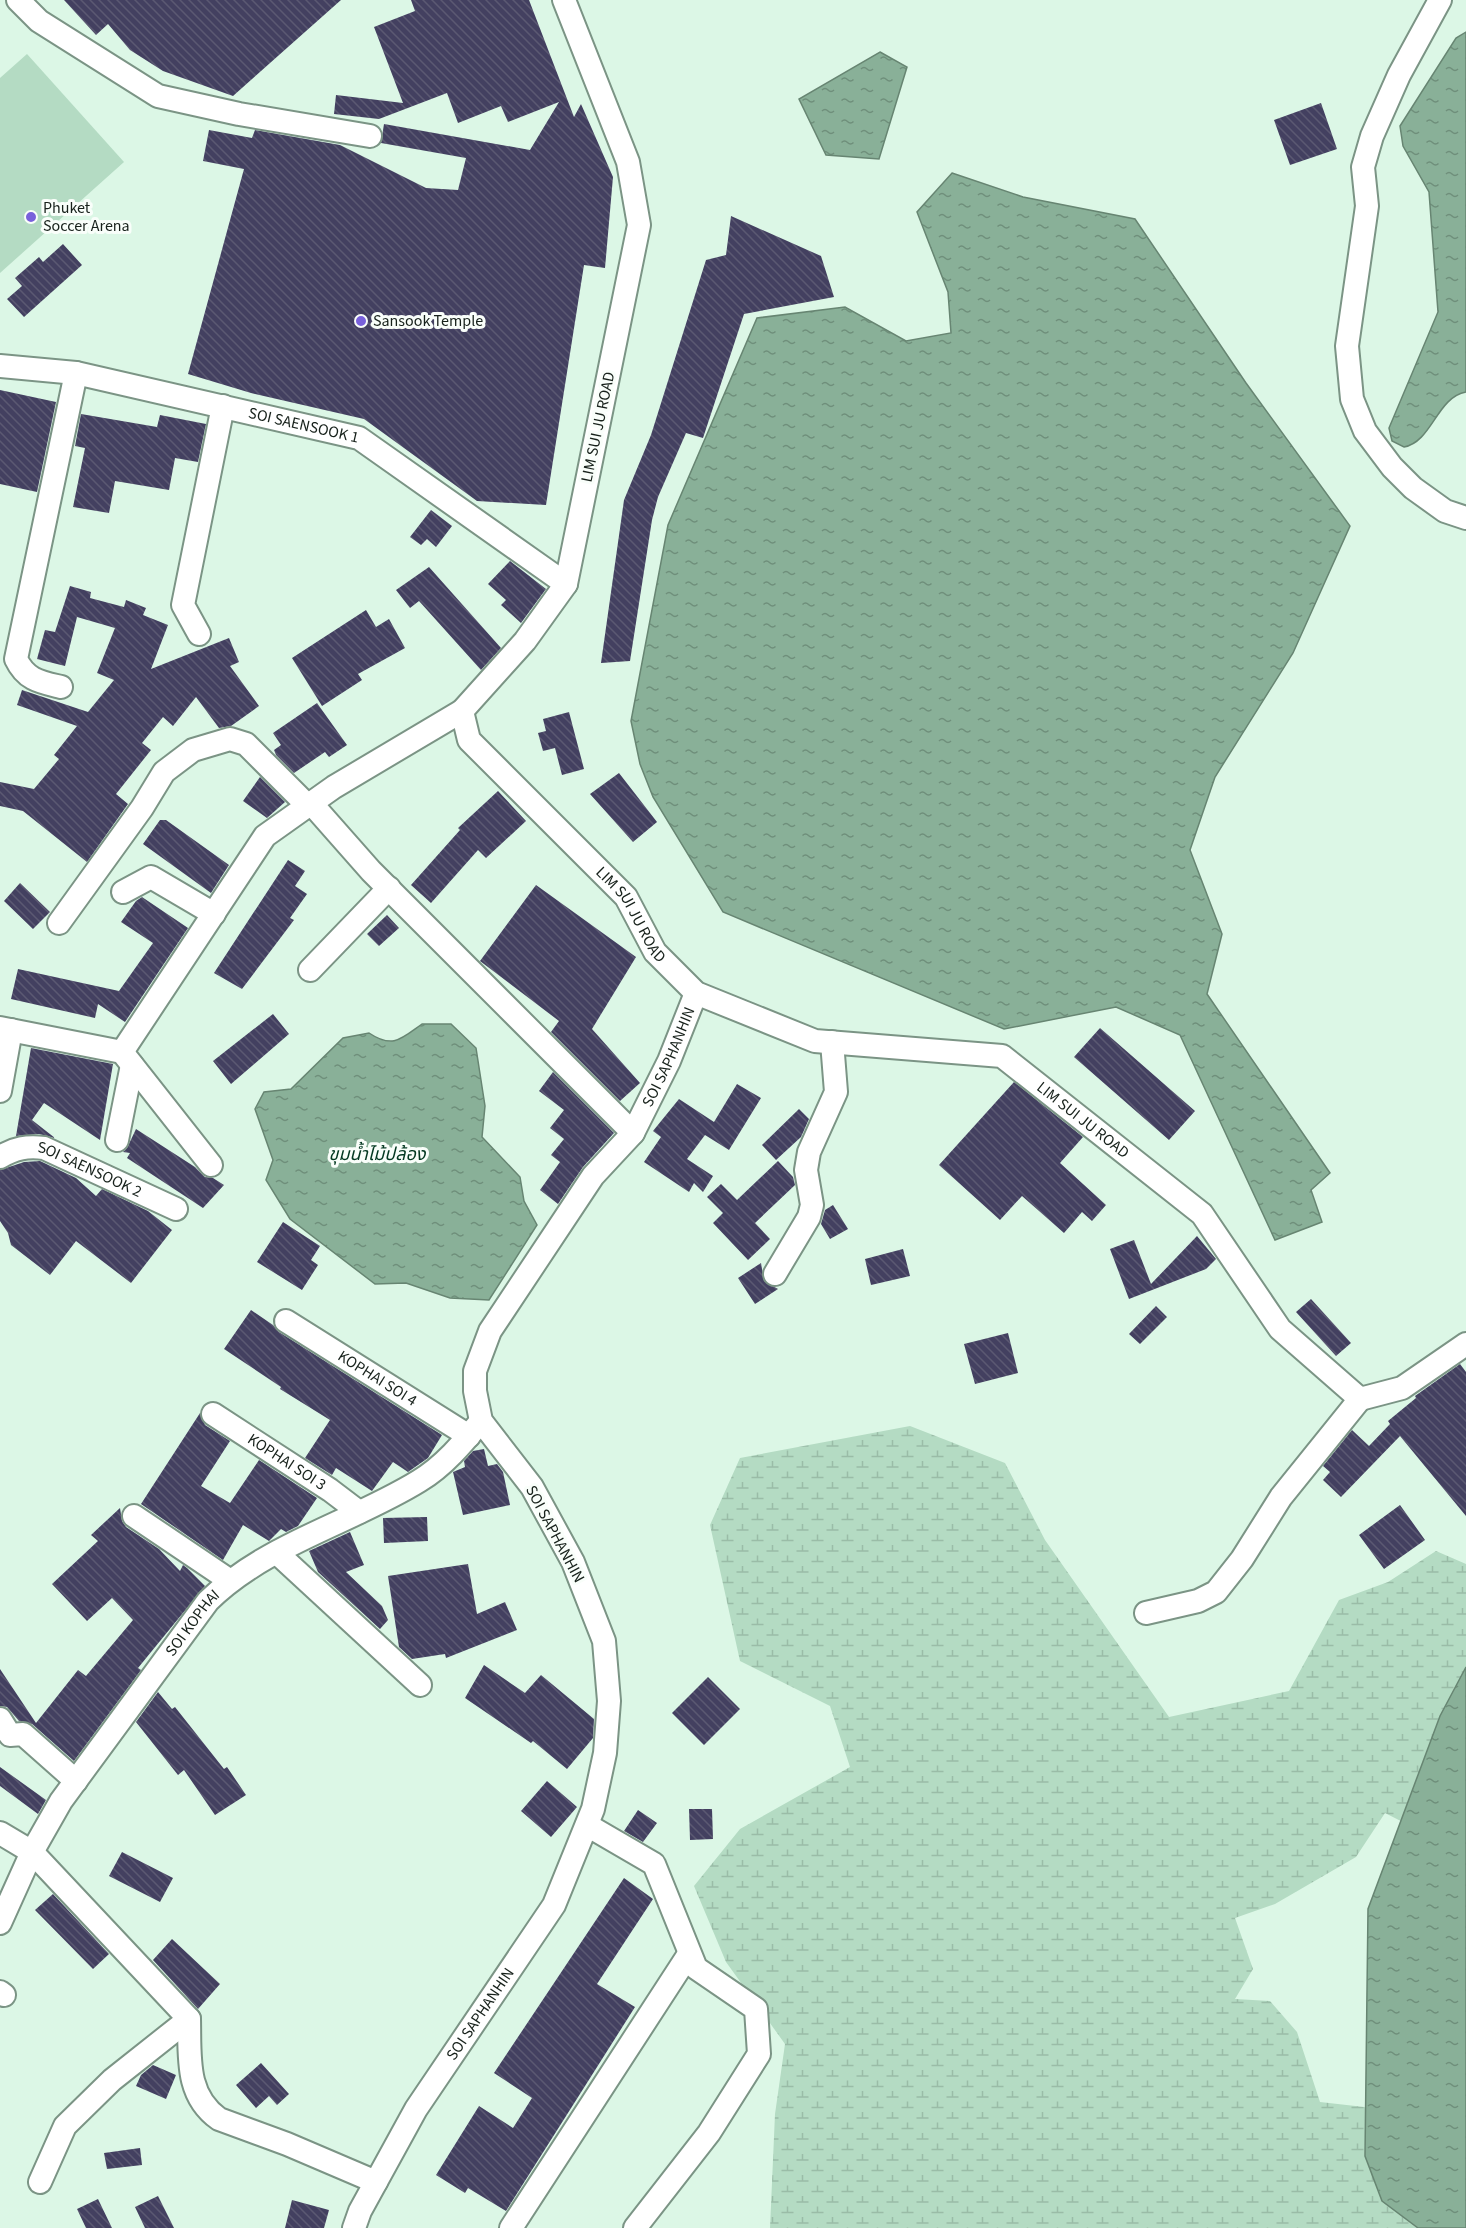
<svg xmlns="http://www.w3.org/2000/svg" width="1466" height="2228" font-family="'Source Sans 3','Noto Sans Thai',sans-serif">
<defs>
<pattern id="wetland-marsh" width="20" height="14" patternUnits="userSpaceOnUse" patternTransform="scale(1.5)"><rect width="20" height="14" fill="#b4dbc3"/><path d="M1 5h8M5 5V1M11 12h8M15 12V8" fill="none" stroke="#9abca7"/></pattern>
<pattern id="water-ripples" width="26" height="14" patternUnits="userSpaceOnUse" patternTransform="scale(1.5)"><rect width="26" height="14" fill="#89b098"/><path d="M2 4q2-2 4 0t4 0M15 11q2-2 4 0t4 0" fill="none" stroke="#6f8f7b"/></pattern>
<pattern id="building-back-hatch" width="6" height="6" patternUnits="userSpaceOnUse" patternTransform="scale(1.5)"><rect width="6" height="6" fill="#434060"/><path d="M-1 5l2 2M0 0l6 6M5-1l2 2" fill="none" stroke="#5b5972"/></pattern>
</defs>
<rect width="100%" height="100%" fill="#dcf7e6"/>
<!-- green -->
<path fill="#b4dbc3" d="M27,54L124,162L0,273V78Z"/>
<!-- wetland -->
<path fill="url(#wetland-marsh)" d="M910,1426L1005,1463L1045,1540L1169,1717L1289,1691L1339,1600L1388,1582L1436,1551L1466,1564V1936L1450,1846L1385,1813L1356,1857L1275,1904L1235,1918L1253,1969L1235,1999L1270,2001L1297,2032L1320,2102L1382,2109L1466,2228H770L775,2114L785,2044L726,1962L694,1886L740,1829L850,1767L830,1706L740,1661L710,1525L740,1458Z"/>
<!-- water -->
<path fill="url(#water-ripples)" stroke="#678572" stroke-width="1.5" d="M1466,32V392C1437,397 1432,442 1404,447L1392,441L1389,428L1438,312L1429,192L1403,146L1400,126L1456,38Z
M880,52L907,67L879,159L826,155L799,99Z
M952,173L1023,197L1135,219L1246,383L1350,526L1293,653L1215,777L1190,850L1222,934L1207,994L1330,1173L1311,1190L1322,1222L1275,1240L1180,1035L1116,1007L1004,1029L723,912L653,797L640,764L631,721L668,525L757,318L845,307L906,341L951,333L948,292L917,212Z
M422,1024H451L476,1048L485,1106L482,1137L520,1177L524,1201L537,1225L489,1300L450,1298L406,1283L375,1284L290,1219L266,1180L273,1160L255,1109L264,1092L291,1089L343,1038L369,1033C393,1049 401,1039 422,1024Z
M1466,1667V2228H1418L1382,2201L1365,2156L1368,1909L1440,1716Z"/>
<!-- building -->
<path fill="url(#building-back-hatch)" d="M64,0H341L233,96L163,71L130,50L108,24L96,35Z
M411,0H529L574,117L581,104L613,177L605,268L584,265L546,505L477,501L364,419L251,393L188,374L244,169L203,161L209,130L252,138L255,130L340,145L426,188L458,190L466,158L381,143L384,124L530,150L559,102L508,122L501,106L458,123L447,93L379,119L334,114L336,95L403,103L374,27L415,11Z
M1321,103L1337,149L1290,165L1274,120Z
M731,216L821,256L834,297L744,314L703,438L686,433L658,497L652,520L630,661L601,663L624,500L651,435L706,260L726,255Z
M63,244L82,265L24,317L7,299L22,286L15,278L39,257L43,262Z
M0,390L56,402L37,492L0,484Z
M81,414L157,427L160,415L206,424L198,462L175,458L169,490L115,481L109,513L73,507L85,448L75,446Z
M431,510L452,526L436,547L427,539L421,545L410,537Z
M510,561L546,589L521,623L501,605L506,600L488,584Z
M429,567L501,648L481,670L419,601L410,608L396,590Z
M70,586L91,592L90,598L124,607L126,600L146,608L143,615L168,625L151,669L229,638L239,662L230,666L259,706L231,726L219,728L196,697L173,726L163,717L142,743L151,750L116,794L128,804L87,862L23,811L0,806V782L34,789L59,759L54,755L77,726L17,705L22,690L88,712L114,680L97,673L115,628L77,617L65,666L37,659L45,630L55,632Z
M366,610L376,627L389,619L405,648L358,674L362,680L322,706L292,658Z
M317,703L347,745L329,757L325,752L294,773L276,755L274,750L281,745L273,733Z
M569,712L584,769L562,775L555,748L543,751L538,733L546,731L543,719Z
M619,773L657,822L633,842L590,794Z
M260,777L285,802L267,818L243,801Z
M498,791L526,821L486,858L478,850L431,903L411,885L460,830L458,828Z
M160,820H166L229,865L211,893L143,844Z
M288,860L305,871L295,886L307,894L290,918L294,920L242,989L214,973Z
M20,883L50,912L33,929L4,901Z
M536,885L636,957L592,1029L640,1083L620,1101L551,1032L559,1021L480,961Z
M142,897L188,928L125,1022L98,1004L95,1018L11,999L18,969L119,991L153,943L121,922L136,901Z
M387,915L399,928L379,946L367,934Z
M273,1014L289,1034L231,1084L213,1061Z
M1100,1028L1195,1111L1169,1140L1074,1057Z
M31,1048L113,1064L100,1140L44,1103L32,1120L55,1138L39,1134L16,1136Z
M553,1072L614,1133L583,1167L558,1204L540,1190L560,1162L551,1155L564,1139L550,1128L564,1110L539,1091Z
M1014,1082L1083,1137L1060,1163L1106,1205L1092,1221L1082,1212L1064,1233L1022,1196L1000,1220L939,1165Z
M737,1084L761,1098L729,1150L705,1135L687,1159L713,1176L703,1192L694,1183L689,1192L644,1162L661,1137L653,1131L679,1099L714,1122Z
M799,1109L809,1119L801,1137L776,1160L762,1145Z
M136,1129L195,1167L205,1177L213,1178L224,1185L203,1208L127,1158L130,1153L123,1152L127,1148Z
M40,1161L76,1178L96,1196L102,1189L148,1211L172,1230L131,1283L76,1241L50,1275L11,1245L8,1233L0,1221V1170L24,1162Z
M778,1161L793,1177L795,1185L755,1223L770,1239L748,1260L713,1223L723,1213L707,1197L721,1184L737,1200Z
M833,1205L848,1229L830,1239L821,1224L825,1210Z
M283,1222L320,1246L311,1260L318,1265L302,1290L257,1262Z
M1197,1236L1216,1259L1206,1269L1129,1299L1110,1249L1134,1240L1151,1284Z
M903,1249L910,1276L871,1285L865,1259Z
M761,1263L764,1281L778,1289L755,1304L738,1278Z
M1311,1299L1351,1343L1336,1356L1296,1312Z
M1156,1306L1167,1317L1140,1344L1129,1334Z
M251,1310L273,1325L279,1332L442,1435L428,1458L408,1472L393,1462L372,1491L336,1468L332,1475L305,1458L330,1420L280,1389L281,1387L224,1349Z
M1008,1333L1018,1373L975,1384L964,1344Z
M1460,1364L1466,1372V1516L1400,1436L1341,1497L1323,1480L1330,1472L1323,1466L1352,1430L1369,1446L1390,1424L1388,1421L1416,1398L1415,1396Z
M200,1413L205,1425L230,1441L201,1486L230,1503L259,1460L317,1498L298,1526L286,1532L281,1529L269,1541L243,1525L223,1560L141,1504Z
M484,1449L488,1466L497,1464L503,1472L510,1505L463,1515L453,1472L465,1467L464,1461L473,1451Z
M1400,1505L1425,1540L1384,1569L1359,1535Z
M120,1508L122,1521L126,1527L159,1549L180,1571L183,1565L187,1568L205,1586L138,1668L141,1670L74,1761L32,1724L19,1721L7,1707L0,1706V1669L36,1723L78,1670L86,1676L133,1620L112,1598L87,1621L52,1584L98,1541L91,1535Z
M427,1517L428,1541L384,1543L383,1518Z
M350,1532L364,1565L346,1572L382,1606L388,1620L380,1629L318,1572L309,1551Z
M468,1564L477,1614L505,1602L517,1630L446,1658L445,1654L412,1659L399,1647L388,1576Z
M484,1665L525,1693L541,1675L594,1719L593,1738L567,1769L533,1741L531,1743L465,1698Z
M708,1677L740,1709L704,1745L672,1713Z
M158,1692L172,1709L175,1707L224,1769L227,1767L246,1795L215,1815L184,1770L178,1775L136,1722Z
M0,1767L46,1800L38,1814L0,1786Z
M547,1781L577,1807L551,1837L521,1811Z
M689,1809H712L713,1839L690,1840Z
M638,1810L657,1823L643,1842L624,1831Z
M122,1852L173,1878L160,1902L109,1876Z
M624,1878L653,1899L597,1984L635,2007L506,2211L468,2188L465,2193L436,2175L479,2106L513,2128L532,2098L494,2073Z
M53,1894L109,1954L93,1969L35,1910Z
M172,1939L220,1984L198,2009L153,1960Z
M261,2063L289,2094L277,2105L269,2096L256,2108L236,2085Z
M153,2065L176,2075L166,2099L136,2086L141,2075Z
M140,2148L142,2165L107,2169L104,2153Z
M158,2196L174,2228H145L135,2207Z
M98,2199L112,2228H86L77,2209Z
M292,2200L329,2210L324,2228H285Z"/>
<g fill="none" stroke-linecap="round" stroke-linejoin="round">
<defs>
<g id="street">
<path d="M18,0L39,21L158,96L239,114L370,136"/>
<path id="s1" d="M564,0L628,162L639,225L566,584L525,641L462,711L469,740L626,897L655,952L696,993L815,1041L1002,1056L1202,1214L1280,1329L1360,1399L1402,1388L1466,1344"/>
<path d="M1440,0L1399,75L1372,136L1363,167L1367,206L1347,346L1352,399L1365,431L1392,467L1413,488L1445,511L1466,518"/>
<path id="s2" d="M0,366L76,373L359,438L566,584"/>
<path d="M199,634L183,605L223,406"/>
<path d="M61,687C40,682 26,680 16,659L76,373"/>
<path d="M311,803L371,871L633,1133"/>
<path d="M123,892L151,877L214,914"/>
<path d="M59,923L142,808L164,772L193,750L230,739L246,744L308,806"/>
<path d="M310,970L389,888"/>
<path d="M0,1028L122,1052L211,1165"/>
<path d="M122,1052L265,836L334,787L462,711"/>
<path d="M0,1091L11,1030"/>
<path d="M117,1140L132,1065"/>
<path id="s3" d="M0,1157C15,1148 27,1146 44,1148L176,1209"/>
<path d="M775,1274L809,1217L812,1205L806,1170L809,1152L836,1092L832,1042"/>
<path id="s4" d="M286,1321L469,1436"/>
<path id="s5" d="M213,1414L330,1490L359,1512"/>
<path d="M134,1516L229,1580"/>
<path d="M277,1553L420,1685"/>
<path d="M1146,1613L1198,1601L1216,1592L1242,1559L1281,1497L1360,1399"/>
<path d="M0,1719L10,1735L23,1734L76,1781"/>
<path d="M587,1825L654,1864L696,1968L756,2009L759,2054L709,2133L635,2228"/>
<path d="M0,1833L32,1852L189,2019L112,2080L65,2126L40,2182"/>
<path id="s6" d="M0,1923L32,1852L61,1801L208,1601C266,1544 351,1523 419,1481C444,1466 463,1443 481,1421"/>
<path d="M0,1992L4,1995"/>
<path d="M189,2019C190,2056 185,2095 219,2119L287,2144L376,2182"/>
<path id="s7" d="M354,2228L360,2211L416,2109L554,1905L593,1809L605,1753L609,1701L604,1641L573,1562L532,1487L481,1421L475,1391V1371L490,1331L593,1176L633,1133L669,1061L696,993"/>
<path d="M511,2228L689,1954"/>
</g>
</defs>
<!-- street casing -->
<use href="#street" stroke="#7b9485" stroke-width="26"/>
<!-- street -->
<use href="#street" stroke="#fff" stroke-width="22"/>
</g>
<!-- markers -->
<g fill="#7961db" stroke="#f9fefa" stroke-width="2">
<circle cx="31" cy="217" r="6"/>
<circle cx="361" cy="321" r="6"/>
</g>
<g text-anchor="middle" dominant-baseline="central" stroke-width="6" stroke-linejoin="round" paint-order="stroke">
<!-- poi labels -->
<g font-size="16" fill="#17211b" stroke="#f9fefa" text-anchor="start">
<text x="43" y="208">Phuket<tspan x="43" dy="18">Soccer Arena</tspan></text>
<text x="373" y="321">Sansook Temple</text>
</g>
<!-- street labels -->
<g font-size="16" fill="#17211b" stroke="#f9fefa">
<text stroke="none"><textPath href="#s2" startOffset="310">SOI SAENSOOK 1</textPath></text>
<text transform="translate(598 427) rotate(-78)">LIM SUI JU ROAD</text>
<text stroke="none"><textPath href="#s1" startOffset="1038">LIM SUI JU ROAD</textPath></text>
<text stroke="none"><textPath href="#s7" startOffset="1330">SOI SAPHANHIN</textPath></text>
<text stroke="none"><textPath href="#s1" startOffset="1560">LIM SUI JU ROAD</textPath></text>
<text stroke="none"><textPath href="#s3" startOffset="96">SOI SAENSOOK 2</textPath></text>
<text stroke="none"><textPath href="#s4" startOffset="108">KOPHAI SOI 4</textPath></text>
<text stroke="none"><textPath href="#s5" startOffset="88">KOPHAI SOI 3</textPath></text>
<text transform="translate(555 1534) rotate(62)">SOI SAPHANHIN</text>
<text stroke="none"><textPath href="#s6" startOffset="358">SOI KOPHAI</textPath></text>
<text stroke="none"><textPath href="#s7" startOffset="249">SOI SAPHANHIN</textPath></text>
</g>
<!-- water labels -->
<g font-size="18" font-style="italic" fill="#033821" stroke="#f9fefa">
<text x="377" y="1154">ขุมน้ำไม้ปล้อง</text>
</g>
</g>
</svg>
